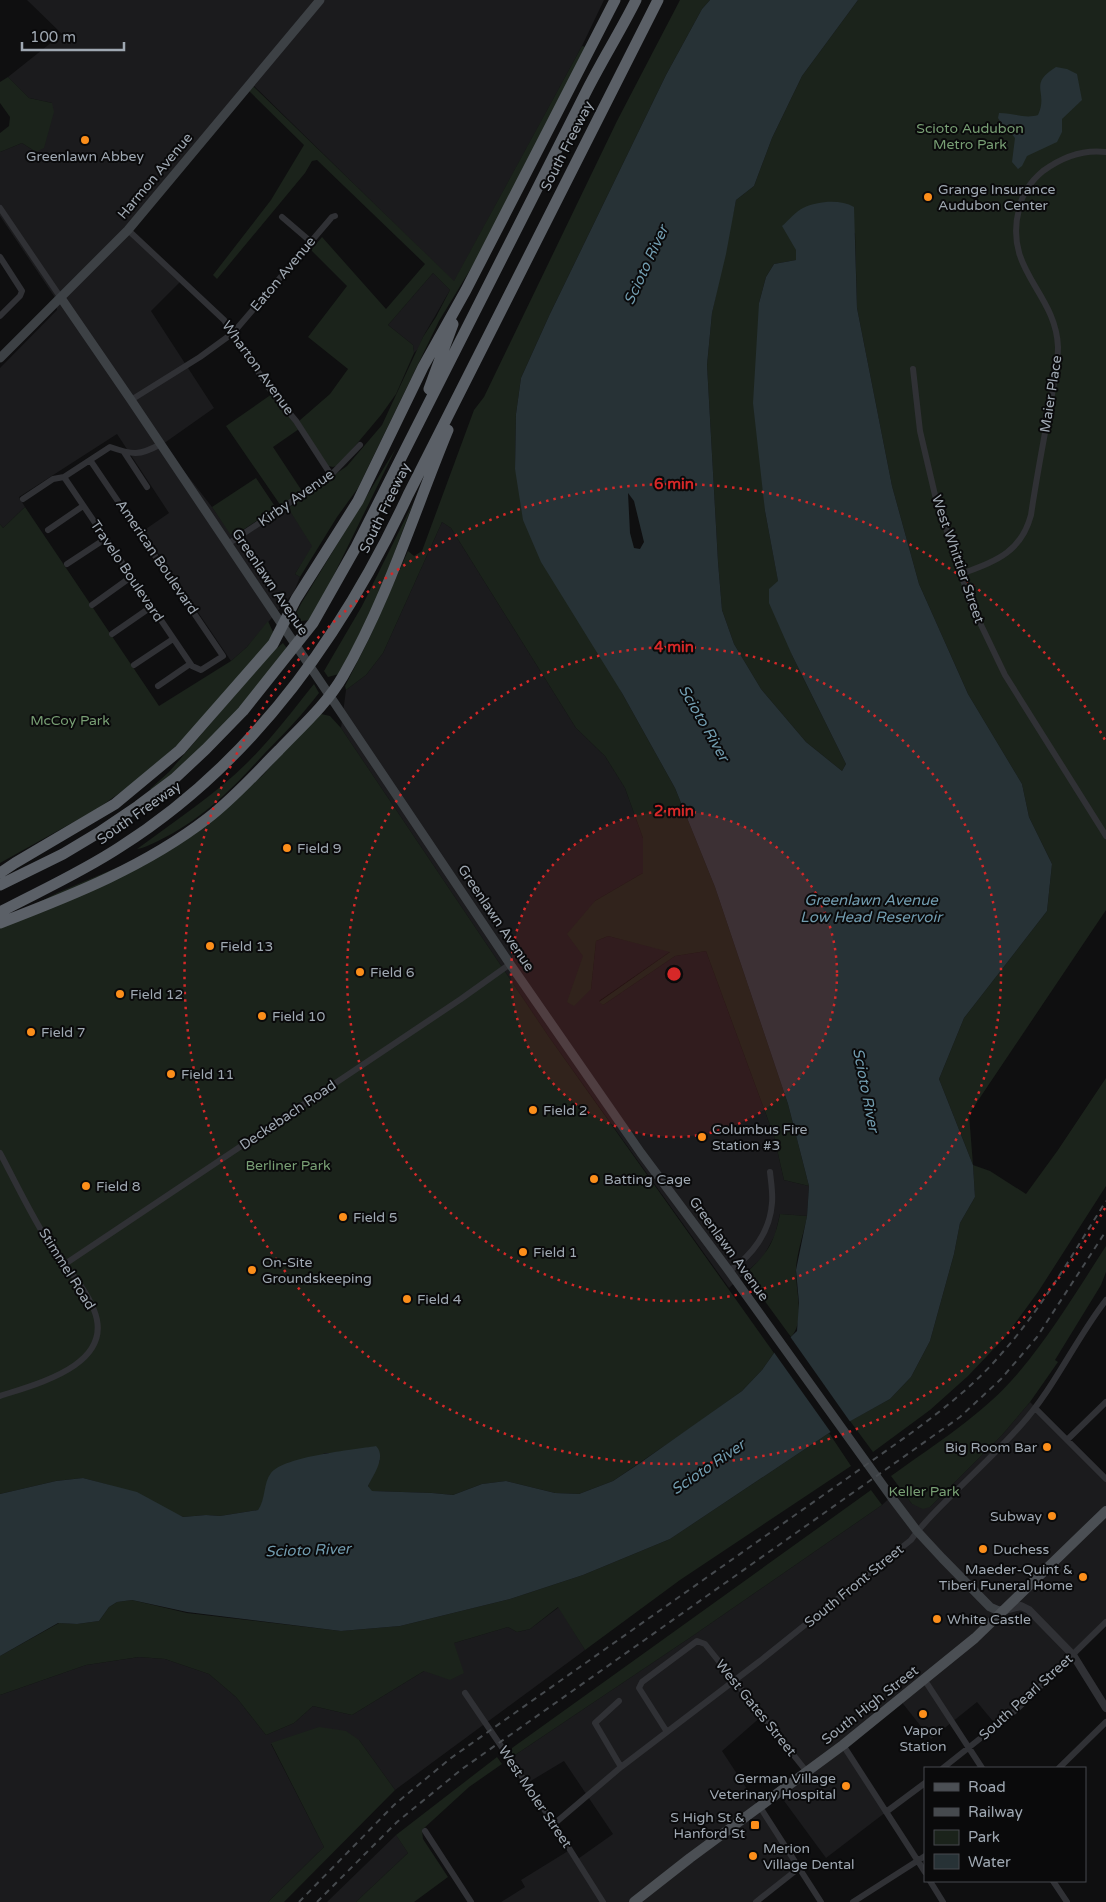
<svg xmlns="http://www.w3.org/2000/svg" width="1106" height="1902" font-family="'Varela Round',sans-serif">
<rect width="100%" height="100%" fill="#0f0f10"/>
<!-- built -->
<path fill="#1b1b1d" d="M27,0H604L582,46L454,282L253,85L128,233L180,282L151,311L214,408L163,444L212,507L231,534L235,535L285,503L313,546L295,574L300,577L294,592L247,647L231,661L143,531L169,513L117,434L19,497L25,507L3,528L0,524V368L57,310L54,296L0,216V152L22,143L36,152L52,103L29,98L8,77L62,34Z
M433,273L450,290L423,337L418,349L414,353L413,345L388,325Z
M442,522L451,528L576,728L605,756L625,788L643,838V873L595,901L583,956L591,989L596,941L608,936L671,951L599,1001L603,1005L675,956L706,951L774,1136L784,1180L809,1186L807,1216L780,1214L775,1235L763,1257L729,1288L549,1037L341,728L346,690L366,675L383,653Z
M1030,1402L1106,1477V1619L996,1725L977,1702L931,1739L900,1700L844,1745L886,1812L826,1858L779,1794L807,1771L763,1715L722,1751L799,1868L756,1902H501L525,1887L521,1880L568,1851L575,1861L613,1834L564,1761L529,1782L512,1757L691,1637L882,1505L900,1488L912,1504L930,1507L1002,1435Z
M559,1607L585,1650L395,1790L359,1740L271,1744L324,1847L268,1902H0V1695L86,1665L139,1657L165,1659L209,1674L236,1697L266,1735L294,1723L313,1706L352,1715L424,1671L454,1643L508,1627L517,1632L530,1629Z
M396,1835L408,1853L356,1902H327Z"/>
<!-- green -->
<path fill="#1b231b" d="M680,0H710L702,9L666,75L549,316L521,378L516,414L515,469L622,693L675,788L715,887L788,1104L809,1186L784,1180L774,1136L706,951L675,956L603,1005L599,1002L670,952L608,936L596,941L591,989L574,1006L567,1002L583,956L567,934L595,901L643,873V838L625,788L605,756L576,728L451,528L442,522L383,653L366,675L346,690L345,686L369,639L408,551L414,556L422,551L474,410L484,397L617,121Z
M858,0H1106V910L969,1114L973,1165L990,1171L1026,1194L1058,1150L1106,1078V1186L1038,1292L1005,1337L968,1376L930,1410L873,1452L850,1421L890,1399L911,1377L930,1341L954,1254L960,1223L975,1197L973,1165L939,1079L964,1018L1047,911L1052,864L1029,817L1022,784L968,694L919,584L892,486L857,308L855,233L796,250V260L774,264L766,277L759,303L765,511L792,655L846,764L842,771L806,742L761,689L734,644L722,610L718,562L707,365L712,313L736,200L754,186L772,138L802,76Z
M582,46L594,49L504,214L439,321L358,488L337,517L300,577L295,574L312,546L288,508L347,466L382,425L423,337L436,317L450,290L433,273L388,325L413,345L414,353L396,394L381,415L339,465L333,467L328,466L299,421L330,394L348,369L308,337L347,286L311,250L322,237L386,309L425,264L317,160L312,161L305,173L217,279L213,275L271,200L304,145L248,90L252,85L454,281Z
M8,77L29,98L52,103L54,112L44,148L36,152L22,143L0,152V133L9,126L10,117L0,103V82Z
M272,394L299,429L273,447L302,491L281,506L226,426Z
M396,448L327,589L309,620L294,622L295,615L302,602Z
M256,478L276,508L235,535L230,534L212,507Z
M413,503L375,605L339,674L328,677L324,671L362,606Z
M25,507L159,706L231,661L247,647L268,621L273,632L270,642L188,736L128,787L97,809L0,863V524L3,528Z
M283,643L289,651L231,721L154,790L150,789L169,772L271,653Z
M314,684L319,693C303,714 284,734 265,753C233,788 202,820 158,841C151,844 145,848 137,849C175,821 216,794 249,761C273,737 293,710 314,684Z
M321,714L330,716L341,728L549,1037L774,1353L762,1370L742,1391L692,1427L613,1481L579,1494L555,1493L506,1481L482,1484L453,1495L432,1493L371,1491L368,1486L380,1460L338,1453H325L267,1483L262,1505L258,1510L220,1516L206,1515L183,1517L109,1485L83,1478L56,1481L0,1494V922L57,893L156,851L220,812L262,776L314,718Z
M780,1214L807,1216C804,1233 797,1252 796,1269C795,1289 806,1321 791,1337L745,1274C767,1254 774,1244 780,1214Z
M1106,1246V1272L1101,1285L1055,1360L1058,1362L1030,1402L1002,1435L930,1507L923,1509L912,1504L891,1476C935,1444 984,1414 1019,1372C1052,1333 1078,1289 1106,1246Z
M829,1433L851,1466L680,1580L585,1650L558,1607L530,1629L517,1632L508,1627L454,1643L464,1673L450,1680L424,1671L352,1715L313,1706L294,1723L266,1735L236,1697L209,1674L165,1659L139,1657L86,1665L0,1695V1656L59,1623L77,1624L99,1621L109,1607L117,1602L132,1600L187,1613L341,1631L400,1626L510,1599L583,1575L670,1539Z
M871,1490L882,1505L691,1637L512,1757V1748Z
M319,1727L346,1731L359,1740L395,1790L284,1902H268L324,1847L271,1743Z
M497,1757L502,1764L469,1787L422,1830L423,1839L448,1877L414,1902H356L408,1853L396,1835Z"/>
<!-- water -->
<path fill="#273236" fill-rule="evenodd" d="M710,0H858L802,76L772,138L754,186L736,200L726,254L712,313L707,365L718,562L722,610L734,644L761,689L806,742L842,771L846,764L792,655L769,603V589L778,581L765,511L753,403L759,303L766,277L774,264L796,260V250L782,226C788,221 796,211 803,208C818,201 840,199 854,207L857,308L892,486L919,584L968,694L1022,784L1029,817L1052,864L1047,911L964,1018L939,1079L973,1165L975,1197L960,1223L954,1254L930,1341L911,1377L890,1399L829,1433L670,1539L583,1575L510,1599L400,1626L341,1631L187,1612L132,1600L117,1602L109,1607L99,1621L77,1624L58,1623L0,1656V1494L56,1481L83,1478L137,1492L183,1517L206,1515L220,1516L258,1510C266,1499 263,1483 271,1473C285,1456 353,1450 376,1446C387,1457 373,1475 368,1486L372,1491L432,1493L453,1495L482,1484L506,1481L555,1493L579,1494L613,1481L640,1463L742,1391L762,1370L774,1353L797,1331L799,1303L796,1270L807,1216L809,1186L788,1104L715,887L675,788L622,693L541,562L523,520L515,469L516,414L521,378L549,316L666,75L702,9ZM628,493L634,501L644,542L640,549L634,548L630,533Z
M1056,67L1067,69L1077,74L1082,100L1062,119V132L1057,142L1027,156L1022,166L1018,169L1012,162L1015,138C1009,130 1002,125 998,118L999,113C1013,113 1025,119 1038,115C1049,91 1027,85 1056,67Z"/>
<!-- pier -->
<path fill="#0f0f10" d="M789,1335L851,1423L832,1434L773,1351Z"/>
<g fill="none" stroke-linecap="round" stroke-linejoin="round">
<!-- minor -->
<path stroke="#303135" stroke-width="6" d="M0,208L61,298
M282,217L310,241
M128,230L224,320L271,391L296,421L331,475
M0,257L22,291L20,296L0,316
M913,369L920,431L935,495L971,604L1005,675L1106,836
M131,400L200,357L233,333L332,217L335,216
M124,452L147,487
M64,477L192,666L201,670L223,656L90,460
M23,499L53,479L64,477L110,447C133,455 139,456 161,444
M48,530L83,506
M228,544L331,475L360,445
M67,564L105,539
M961,574C995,561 1021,553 1031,515C1036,480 1043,445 1049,410C1053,390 1058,367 1058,347C1056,292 1003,271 1019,209C1022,194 1031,181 1043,171C1062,157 1082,149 1106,152
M92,605L131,577
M112,634L151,607
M134,665L173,639
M158,686L190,664
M0,1153C16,1183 31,1215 49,1243C64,1265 84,1285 94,1310C116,1365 36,1384 0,1396
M65,1264L461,999L510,964
M729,1271C752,1256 770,1232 772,1203C773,1193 771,1182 770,1172
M1035,1408L1106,1479
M1067,1440L1106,1402
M924,1679L982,1768
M465,1693L550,1818L603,1902
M619,1701L595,1723L621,1767
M667,1732L639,1688L642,1682L697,1641L705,1644L807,1772
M843,1745L925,1872
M943,1768L1016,1710L1106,1622
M1059,1768L1106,1722
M760,1807L821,1902
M886,1812L925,1783
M554,1824L621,1767L760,1661L911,1540C922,1524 937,1510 952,1495C975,1472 999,1450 1021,1425C1055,1387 1075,1340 1106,1300
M425,1831L471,1902
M930,1881L943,1902
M1053,1881L1067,1902
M756,1902L799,1868
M853,1902L925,1856"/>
<!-- tertiary -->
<path stroke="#303135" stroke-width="8" d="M1005,1610L1021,1606L1029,1610L1073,1655L1106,1708"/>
<!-- secondary -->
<path stroke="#3d4145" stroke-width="9" d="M61,298L131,400L510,964L641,1153L729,1271L892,1498L917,1531L942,1558L990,1607L999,1611L1005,1610
M0,358L128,230L320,0"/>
<!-- primary -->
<path stroke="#4b4f54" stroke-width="10" d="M634,1902L690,1858L843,1745L975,1638L1106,1511"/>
<!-- motorway -->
<path stroke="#5b6067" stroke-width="11" d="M429,389L453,324
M0,873L15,863L115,804L180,750L273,644L296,599L358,501L423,367L466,290L615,0
M0,885L63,854L98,833L138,806L174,779L206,749L243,711L313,623L356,547L585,94C601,62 620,32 636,0
M0,912C40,891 82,872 120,847C251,764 343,635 408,495L658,0
M0,923C73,895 146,866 208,818C234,798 256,773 279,750C301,727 327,704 343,676C388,598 414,512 448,430"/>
<!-- rail -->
<path stroke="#464a4e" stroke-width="2" stroke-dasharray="6 5" stroke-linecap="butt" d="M299,1902L394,1805L451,1758L907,1436C941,1411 975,1385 1002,1353C1043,1307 1073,1253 1106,1201
M317,1902L397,1822L462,1769L960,1417L1001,1379L1037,1337L1106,1231"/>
</g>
<!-- distance rings -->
<circle cx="674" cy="974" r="163" fill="#d62828" fill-opacity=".12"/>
<g fill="none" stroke="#d62828" stroke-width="2.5" stroke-dasharray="2.5 5">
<circle cx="674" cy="974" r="163"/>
<circle cx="674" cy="974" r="327"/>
<path d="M1105 1208A490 490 0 1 1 1105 740"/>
</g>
<!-- markers -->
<g fill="#fc8e1a" stroke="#0a0a0b" stroke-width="2">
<circle cx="85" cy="140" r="5"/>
<circle cx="928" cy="197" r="5"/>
<circle cx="287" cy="848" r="5"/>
<circle cx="210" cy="946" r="5"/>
<circle cx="360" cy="972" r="5"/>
<circle cx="120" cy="994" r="5"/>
<circle cx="262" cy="1016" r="5"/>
<circle cx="31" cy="1032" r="5"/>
<circle cx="171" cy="1074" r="5"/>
<circle cx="533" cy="1110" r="5"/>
<circle cx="702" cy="1137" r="5"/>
<circle cx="594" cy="1179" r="5"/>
<circle cx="86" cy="1186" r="5"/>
<circle cx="343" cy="1217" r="5"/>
<circle cx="523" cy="1252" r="5"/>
<circle cx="252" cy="1270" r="5"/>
<circle cx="407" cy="1299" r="5"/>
<circle cx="1047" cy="1447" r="5"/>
<circle cx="1052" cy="1516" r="5"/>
<circle cx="983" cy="1549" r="5"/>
<circle cx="1083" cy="1577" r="5"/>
<circle cx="937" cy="1619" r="5"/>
<circle cx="923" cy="1714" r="5"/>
<circle cx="846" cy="1786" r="5"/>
<rect x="750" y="1820" width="10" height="10" rx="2.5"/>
<circle cx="753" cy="1856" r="5"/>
</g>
<g text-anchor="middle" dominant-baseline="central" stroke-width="4" stroke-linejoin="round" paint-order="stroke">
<!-- park labels -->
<g font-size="14" fill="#789f74" stroke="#0a0a0b">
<text x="970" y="128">Scioto Audubon<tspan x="970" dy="16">Metro Park</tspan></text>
<text x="70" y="720">McCoy Park</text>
<text x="288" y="1165">Berliner Park</text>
<text x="924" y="1491">Keller Park</text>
</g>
<!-- street labels -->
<g font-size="14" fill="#9fa8b2" stroke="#0a0a0b">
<text transform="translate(567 146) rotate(-63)">South Freeway</text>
<text transform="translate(155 176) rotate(-50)">Harmon Avenue</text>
<text transform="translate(283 274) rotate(-50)">Eaton Avenue</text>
<text transform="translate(258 368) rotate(54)">Wharton Avenue</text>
<text transform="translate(1051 394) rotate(-81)">Maier Place</text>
<text transform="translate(296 498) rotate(-35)">Kirby Avenue</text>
<text transform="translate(385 508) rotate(-64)">South Freeway</text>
<text transform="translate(157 557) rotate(56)">American Boulevard</text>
<text transform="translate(958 559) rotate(71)">West Whittier Street</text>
<text transform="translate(127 571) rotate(56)">Travelo Boulevard</text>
<text transform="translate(270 582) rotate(56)">Greenlawn Avenue</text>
<text transform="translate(139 813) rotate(-35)">South Freeway</text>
<text transform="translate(496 918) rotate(56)">Greenlawn Avenue</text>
<text transform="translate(288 1115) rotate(-34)">Deckebach Road</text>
<text transform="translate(729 1249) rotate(54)">Greenlawn Avenue</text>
<text transform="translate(67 1269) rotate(58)">Stimmel Road</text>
<text transform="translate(854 1586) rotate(-39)">South Front Street</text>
<text transform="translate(1026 1697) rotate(-42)">South Pearl Street</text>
<text transform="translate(870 1705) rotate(-38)">South High Street</text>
<text transform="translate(756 1708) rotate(51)">West Gates Street</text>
<text transform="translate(535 1797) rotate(56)">West Moler Street</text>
</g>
<!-- poi labels -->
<g font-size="14" fill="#9fa8b2" stroke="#0a0a0b" text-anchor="start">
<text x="85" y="156" text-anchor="middle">Greenlawn Abbey</text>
<text x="938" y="189">Grange Insurance<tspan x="938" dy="16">Audubon Center</tspan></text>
<text x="297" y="848">Field 9</text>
<text x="220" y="946">Field 13</text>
<text x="370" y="972">Field 6</text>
<text x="130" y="994">Field 12</text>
<text x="272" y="1016">Field 10</text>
<text x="41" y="1032">Field 7</text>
<text x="181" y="1074">Field 11</text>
<text x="543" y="1110">Field 2</text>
<text x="712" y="1129">Columbus Fire<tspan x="712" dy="16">Station #3</tspan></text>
<text x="604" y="1179">Batting Cage</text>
<text x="96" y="1186">Field 8</text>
<text x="353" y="1217">Field 5</text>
<text x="533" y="1252">Field 1</text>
<text x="262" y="1262">On-Site<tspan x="262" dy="16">Groundskeeping</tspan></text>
<text x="417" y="1299">Field 4</text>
<text x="1037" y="1447" text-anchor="end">Big Room Bar</text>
<text x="1042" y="1516" text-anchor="end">Subway</text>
<text x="993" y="1549">Duchess</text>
<text x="1073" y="1569" text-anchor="end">Maeder-Quint &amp;<tspan x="1073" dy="16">Tiberi Funeral Home</tspan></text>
<text x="947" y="1619">White Castle</text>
<text x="923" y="1730" text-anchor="middle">Vapor<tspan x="923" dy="16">Station</tspan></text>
<text x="836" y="1778" text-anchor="end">German Village<tspan x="836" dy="16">Veterinary Hospital</tspan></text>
<text x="745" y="1817" text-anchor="end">S High St &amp;<tspan x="745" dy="16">Hanford St</tspan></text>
<text x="763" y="1848">Merion<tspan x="763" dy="16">Village Dental</tspan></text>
</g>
<!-- water labels -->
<g font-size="15" font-style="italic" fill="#729db0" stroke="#0a0a0b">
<text transform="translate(646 265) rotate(-65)">Scioto River</text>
<text transform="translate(704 723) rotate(60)">Scioto River</text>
<text x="871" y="900">Greenlawn Avenue<tspan x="871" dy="17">Low Head Reservoir</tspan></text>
<text transform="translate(866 1090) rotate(79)">Scioto River</text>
<text transform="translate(708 1467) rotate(-34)">Scioto River</text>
<text transform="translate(308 1550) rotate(-2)">Scioto River</text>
</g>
</g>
<circle cx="674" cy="974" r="8" fill="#d62828" stroke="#0a0a0b" stroke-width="2.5"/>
<g font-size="15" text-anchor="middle" font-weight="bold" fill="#d62828" stroke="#0a0a0b" stroke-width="4" stroke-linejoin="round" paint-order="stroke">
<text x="674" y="489">6 min</text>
<text x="674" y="652">4 min</text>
<text x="674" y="816">2 min</text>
</g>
<!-- legend -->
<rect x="924" y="1767" width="162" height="115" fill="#0a0a0b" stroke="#46494e"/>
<rect x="934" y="1783" width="25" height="8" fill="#4b4f54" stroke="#46494e"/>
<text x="968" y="1792" font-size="15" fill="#9fa8b2">Road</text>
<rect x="934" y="1808" width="25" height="8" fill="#464a4e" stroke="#46494e"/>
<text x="968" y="1817" font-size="15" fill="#9fa8b2">Railway</text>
<rect x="934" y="1830" width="25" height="15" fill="#1b231b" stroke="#46494e"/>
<text x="968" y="1842" font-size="15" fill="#9fa8b2">Park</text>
<rect x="934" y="1854" width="25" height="15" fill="#273236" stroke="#46494e"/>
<text x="968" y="1867" font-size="15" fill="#9fa8b2">Water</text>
<!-- scale -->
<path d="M22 42v8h102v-8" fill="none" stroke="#9fa8b2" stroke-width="2.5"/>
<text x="30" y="42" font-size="15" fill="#9fa8b2" stroke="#0a0a0b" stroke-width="4" paint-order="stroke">100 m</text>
</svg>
